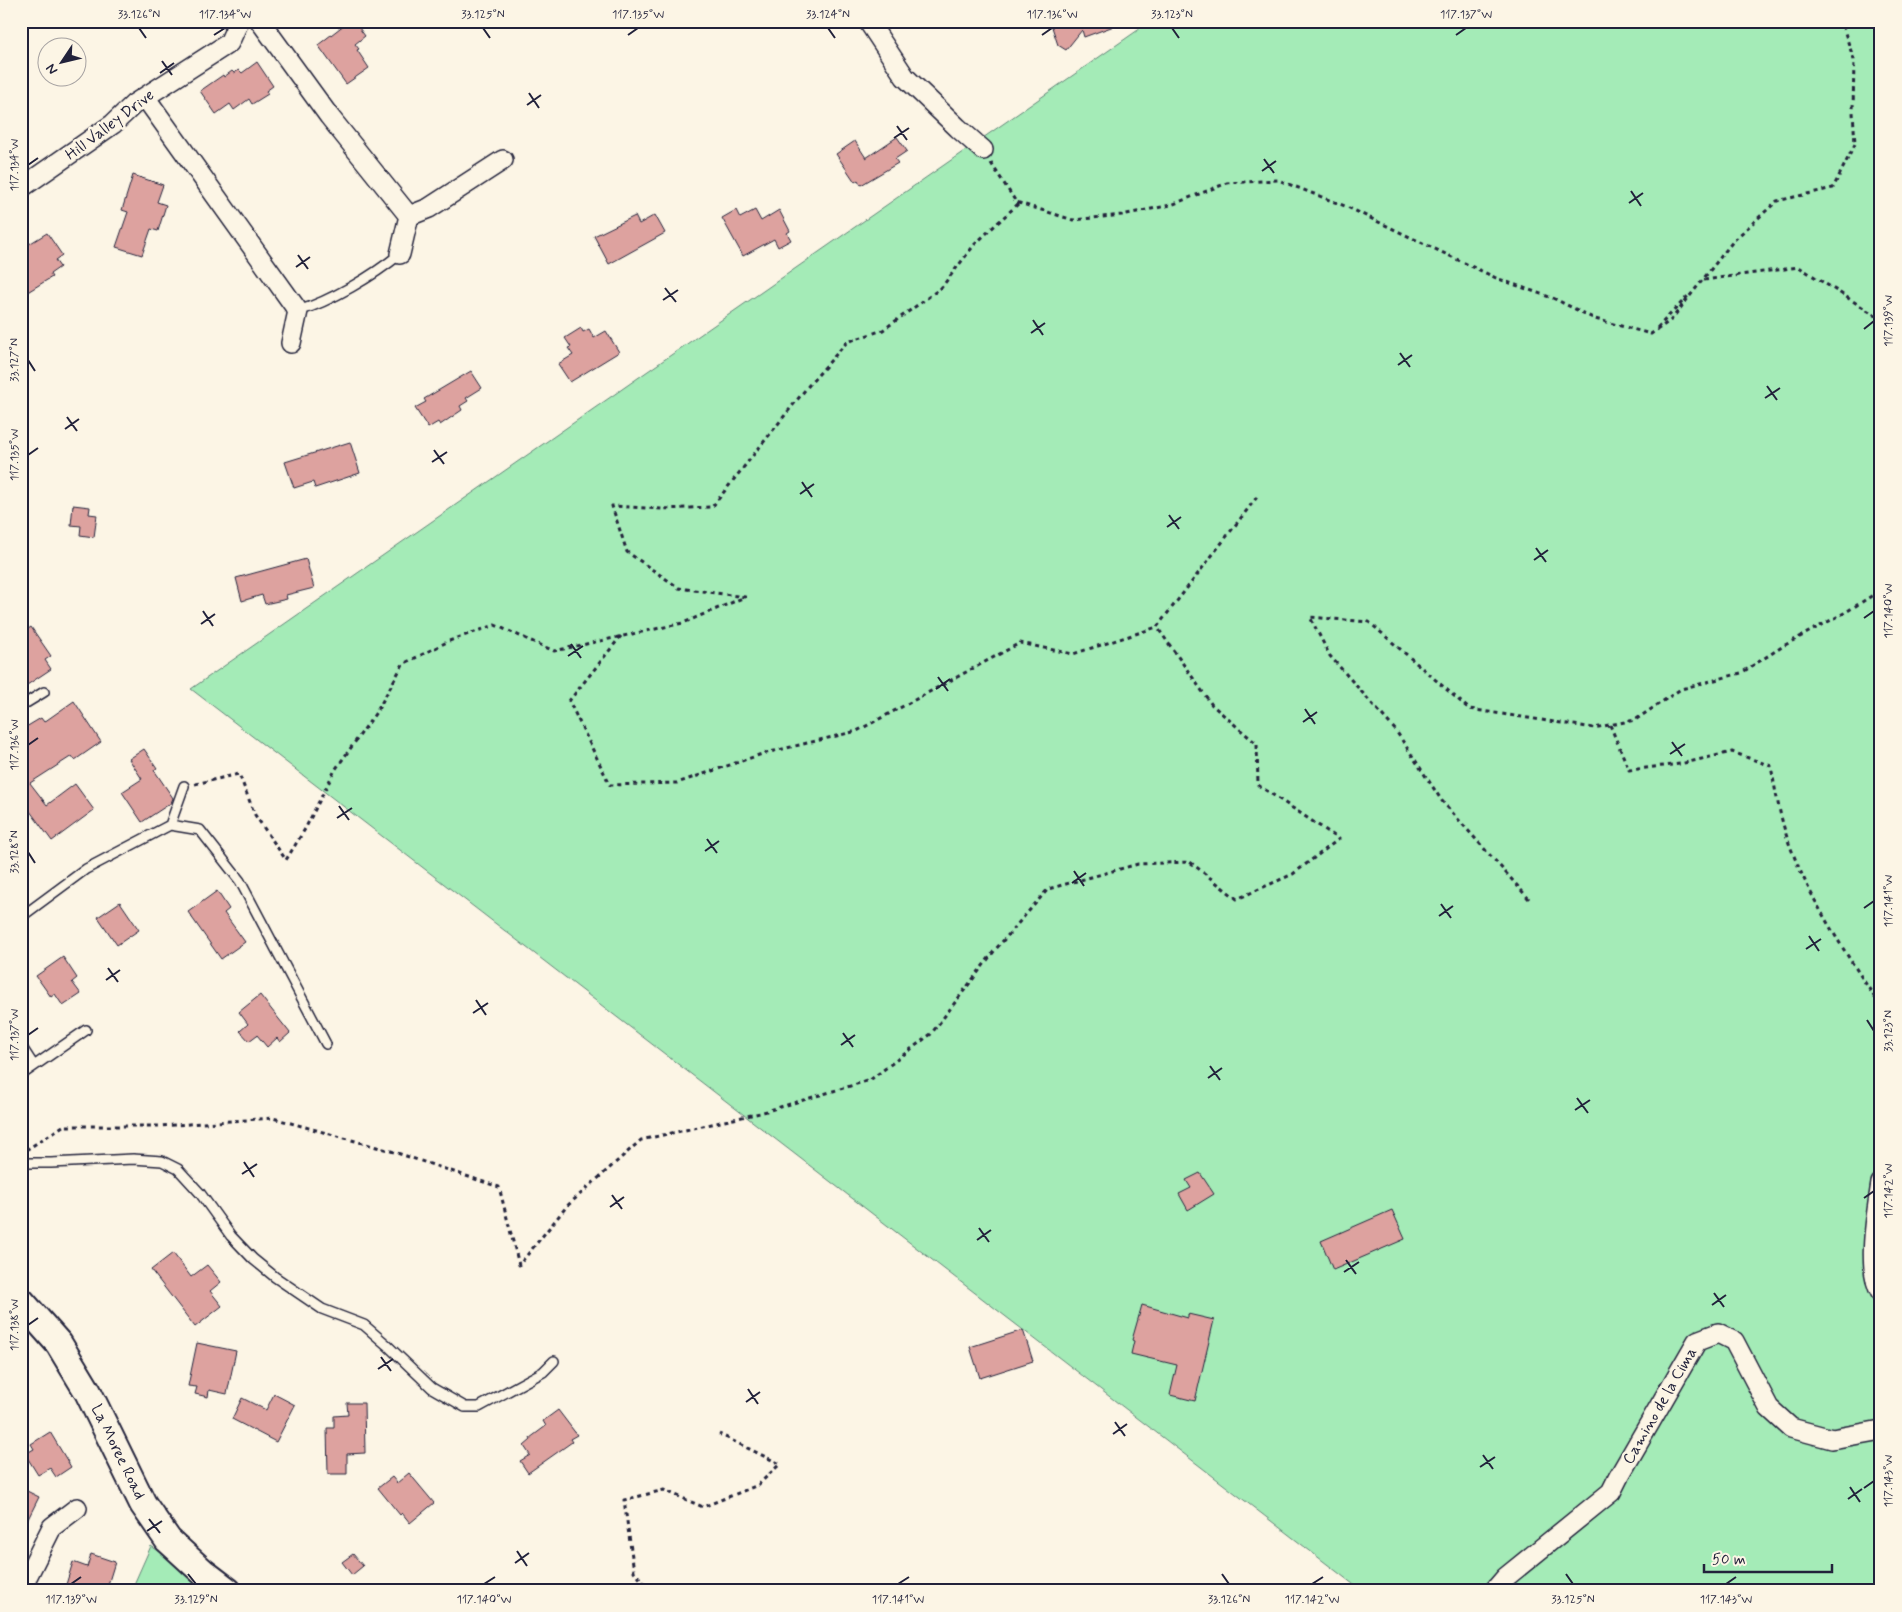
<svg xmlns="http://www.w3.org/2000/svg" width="1902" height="1612" font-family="Mynerve,sans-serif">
<rect width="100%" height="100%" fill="#fcf5e5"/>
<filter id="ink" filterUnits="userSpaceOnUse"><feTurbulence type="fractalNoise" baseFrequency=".02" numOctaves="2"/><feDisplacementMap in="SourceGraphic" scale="10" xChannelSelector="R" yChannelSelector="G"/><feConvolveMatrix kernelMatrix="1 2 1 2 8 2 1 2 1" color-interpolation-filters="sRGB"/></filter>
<g filter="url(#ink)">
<!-- green -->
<path fill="#a4ebb7" stroke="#638679" d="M1151,21H1881V1591H1362L191,689Z
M151,1546L220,1591H131Z"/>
<!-- building -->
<path fill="#dda29f" stroke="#22223b" d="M349,21H354L365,36L355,44L359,49L357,50L369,68L346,84L318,45Z
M1050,21H1122V23L1084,37L1082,30L1066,50L1058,45Z
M257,62L273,86L266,91L268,94L252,104L249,99L234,110L230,104L216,114L200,91L223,75L224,77L232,71L234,73L239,70L242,73Z
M897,137L907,151L895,159L898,163L861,185L858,180L855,182L836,154L855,141L866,158Z
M133,175L163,185L157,202L166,205L158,231L151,229L142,255L116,247L128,212L122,210Z
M736,210L740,218L755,210L761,221L779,210L790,231L787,233L791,240L778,247L774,239L743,256L722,218Z
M655,215L665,233L609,264L594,236L635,216L639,224Z
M47,233L62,255L55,260L60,267L50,274L52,277L21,296V249Z
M581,328L583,332L589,329L594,338L606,331L619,352L570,382L558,364L573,355L568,348L571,347L565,338Z
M471,371L482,388L466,398L468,401L460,406L462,410L440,425L438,422L428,428L415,408L426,402L424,399Z
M350,442L360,473L315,488L313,482L294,488L285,462Z
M73,505L90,507L89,514L97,515L94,537L80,535L81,526L71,525Z
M306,559L314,588L286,595L287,599L265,604L262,595L242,601L236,578Z
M31,627L51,656L45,660L51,669L21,689V634Z
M74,701L101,742L75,760L72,756L30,783L47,805L75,784L94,810L52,841L21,799V730L41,718L44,722Z
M144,749L157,768L154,770L173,798L171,803L142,822L122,792L142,779L129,759Z
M217,891L229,909L224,913L245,942L221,959L188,912Z
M120,902L139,930L117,945L98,917Z
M63,957L77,978L72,982L81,994L63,1006L55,994L51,997L36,976Z
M260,995L290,1033L280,1042L277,1038L267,1047L257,1035L249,1041L240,1031L248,1024L239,1012Z
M1200,1173L1214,1194L1188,1210L1179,1194L1191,1188L1186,1180Z
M1392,1210L1405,1239L1333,1270L1321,1241Z
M173,1253L191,1277L207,1265L221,1282L210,1291L222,1306L195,1327L151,1270Z
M1142,1305L1188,1318V1314L1214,1320L1195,1401L1170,1395L1177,1365L1131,1354L1134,1341L1132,1340Z
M1023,1330L1033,1361L980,1378L970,1347Z
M197,1343L236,1351L227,1394L209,1390L208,1397L195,1394L197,1387L188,1386Z
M274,1394L295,1405L276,1442L232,1419L242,1398L266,1410Z
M347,1403H364L365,1453L347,1454V1474H328L327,1428H334V1416L348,1415Z
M558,1410L577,1435L570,1439L572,1442L528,1473L520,1461L530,1455L524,1446L531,1440L530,1438L546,1426L543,1421Z
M50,1432L71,1467L56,1477L50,1468L38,1475L25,1454L34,1449L31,1444Z
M409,1473L434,1503L410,1523L402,1513L400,1515L378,1488L392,1477L397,1483Z
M21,1488L39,1497L21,1533Z
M91,1554L115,1562L106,1591H64L73,1562L87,1567Z
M353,1554L363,1566L352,1575L342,1562Z"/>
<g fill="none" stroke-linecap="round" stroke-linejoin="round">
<defs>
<path id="lane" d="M298,311C331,301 373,276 400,254
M21,706L44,692
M170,825L200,830L240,881L326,1044
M21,917L86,869L170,825L184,786
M21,1046L34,1066
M21,1075L86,1030
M21,1163H51L133,1159L162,1161L178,1169L200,1193L231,1236L253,1259L275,1277L322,1309L364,1325L387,1345L432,1388L465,1407H479L543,1372L554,1361"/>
<path id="street" d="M260,21L329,116L409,216
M868,21L905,77L958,128L983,150
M145,97L298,311L291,343
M21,188L113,124L134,104L229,43L239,21
M409,216L429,208L503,160
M400,254L409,216
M1881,1183C1877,1211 1866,1269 1881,1293
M21,1589L52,1527L77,1508
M1494,1591L1506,1577L1611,1492L1618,1478L1697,1341L1718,1333L1734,1341L1769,1408L1791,1428L1832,1439L1881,1430"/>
<path id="secondary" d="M21,1301L59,1344L88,1392L143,1504L168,1540L203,1572L228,1591"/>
</defs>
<!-- lane casing -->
<use href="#lane" stroke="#22223b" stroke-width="12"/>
<!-- street casing -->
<use href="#street" stroke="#22223b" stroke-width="22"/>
<!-- secondary casing -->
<use href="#secondary" stroke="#22223b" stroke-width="30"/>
<!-- path -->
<path stroke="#22223b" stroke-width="3" stroke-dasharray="4 4" stroke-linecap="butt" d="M991,163L1016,202L1073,220L1122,215L1171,205L1227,183L1278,180L1345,206L1496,278L1555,299L1595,319L1651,334L1671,320L1734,240L1777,201L1833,188L1855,144L1853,112L1854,60L1841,21
M1704,280L1799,267L1881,319
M1657,328L1689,295
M621,636L569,701L610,785L677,783L762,754L857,731L1020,643L1073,654L1157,627
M1610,725L1629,770L1680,764L1732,752L1771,766C1776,794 1781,824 1792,851C1813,905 1846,953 1877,1001L1881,1012
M195,784L239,774L255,815L286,860L305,829L335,770L377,711L403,664L449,641L495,625L554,651L683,623L745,597L679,588L627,552L612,506L662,509L712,507L809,385L847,342L883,330L941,288L975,244L1019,203
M1529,899L1442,801L1396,731L1330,656L1310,617L1369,622L1469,709L1594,728L1635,720L1681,689L1741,673L1785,645L1846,612L1881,590
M26,1150L63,1126H161L273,1118L391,1151L499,1187L519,1265L567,1206L641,1140L760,1113L870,1080L931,1034L995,950L1048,889L1138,864L1190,862L1237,899L1293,874L1339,839L1258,785L1257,744L1212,705L1157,627L1257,497
M650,1591L634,1571L624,1500L664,1490L703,1507L758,1485L780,1464L719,1434"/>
<!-- lane -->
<use href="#lane" stroke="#fcf5e5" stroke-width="9"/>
<!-- street -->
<use href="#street" stroke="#fcf5e5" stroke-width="19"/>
<!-- secondary -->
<use href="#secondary" stroke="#fcf5e5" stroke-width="26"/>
</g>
</g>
<!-- ticks -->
<path fill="none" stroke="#22223b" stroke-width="2" d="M139,28L146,38M483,28L490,38M828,28L835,38M1172,28L1179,38M214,35L225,28M628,35L638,28M1042,35L1052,28M1456,35L1466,28M162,61L172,75M160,73L174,63M529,93L539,108M527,105L541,95M897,126L907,140M894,138L909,128M1264,159L1274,173M28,165L38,158M1262,171L1276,161M1631,191L1641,206M1629,203L1643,193M298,255L308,269M296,267L310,257M665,288L676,302M663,300L678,290M1033,320L1043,335M1864,329L1874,321M1031,333L1045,323M1400,353L1410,367M28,360L35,371M1398,365L1412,355M1767,386L1777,400M1765,398L1780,388M67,417L77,431M65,429L79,419M434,450L444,464M28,455L38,448M432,462L447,452M802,482L812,497M800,494L814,484M1169,515L1179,529M1167,527L1181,517M1536,548L1546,562M1534,560L1548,550M203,611L213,626M1864,618L1874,611M201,624L215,614M571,644L581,658M568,656L583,646M938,677L948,691M936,689L950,679M1305,709L1315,724M1303,722L1317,712M1672,742L1682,756M28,745L38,738M1670,754L1685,744M339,806L349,820M337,818L352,808M707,839L717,853M705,851L719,841M28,852L35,863M1074,871L1084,886M1072,883L1086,873M1441,904L1451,918M1864,908L1874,901M1439,916L1453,906M1809,936L1819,951M1806,949L1821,939M108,968L118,982M106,980L120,970M476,1000L486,1015M473,1013L488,1003M1867,1020L1874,1031M843,1033L853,1047M28,1035L38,1028M841,1045L855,1035M1210,1066L1220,1080M1208,1078L1222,1068M1577,1098L1588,1113M1575,1110L1590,1100M244,1162L254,1177M242,1174L257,1164M612,1195L622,1209M1864,1198L1874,1191M610,1207L624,1197M979,1228L989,1242M977,1240L991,1230M1346,1260L1356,1274M1344,1272L1359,1262M1714,1293L1724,1307M1712,1305L1726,1295M28,1325L38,1318M381,1357L391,1371M378,1369L393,1359M748,1389L758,1404M746,1402L760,1392M1115,1422L1125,1436M1113,1434L1127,1424M1483,1455L1493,1469M1480,1467L1495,1457M1850,1487L1860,1502M1864,1488L1874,1481M1848,1499L1862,1489M149,1519L160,1533M147,1531L162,1521M517,1551L527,1566M515,1563L529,1553M188,1574L196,1584M1222,1574L1229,1584M1566,1574L1573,1584M71,1584L81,1577M484,1584L495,1577M898,1584L909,1577M1312,1584L1323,1577M1726,1584L1736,1577"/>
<g text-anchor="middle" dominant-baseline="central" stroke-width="5" stroke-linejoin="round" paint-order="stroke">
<!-- street labels -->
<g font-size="16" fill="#22223b" stroke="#fcf5e5">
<text transform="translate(110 125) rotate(-37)">Hill Valley Drive</text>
<text transform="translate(1660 1406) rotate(-60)">Camino de la Cima</text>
<text transform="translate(118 1452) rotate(64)">La Moree Road</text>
</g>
</g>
<!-- margin -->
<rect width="1902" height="1612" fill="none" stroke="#fcf5e5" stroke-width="55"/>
<!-- north arrow -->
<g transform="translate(62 62) rotate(235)"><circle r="24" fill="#fcf5e5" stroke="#a5a1a1"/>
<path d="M0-4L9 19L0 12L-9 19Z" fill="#22223b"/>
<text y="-8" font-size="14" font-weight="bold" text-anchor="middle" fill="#22223b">N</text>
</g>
<!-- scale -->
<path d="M1704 1564v8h128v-8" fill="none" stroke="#22223b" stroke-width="2.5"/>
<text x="1712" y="1564" font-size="15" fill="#22223b" stroke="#fcf5e5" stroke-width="4" paint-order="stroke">50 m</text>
<rect x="28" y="28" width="1846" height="1556" fill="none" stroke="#22223b" stroke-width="2"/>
<g font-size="12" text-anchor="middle" fill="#22223b">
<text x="139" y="18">33.126°N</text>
<text x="225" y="18">117.134°W</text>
<text x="483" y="18">33.125°N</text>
<text x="638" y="18">117.135°W</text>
<text x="828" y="18">33.124°N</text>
<text x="1052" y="18">117.136°W</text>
<text x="1172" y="18">33.123°N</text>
<text x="1466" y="18">117.137°W</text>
<text transform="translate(14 165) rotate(-90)" y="4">117.134°W</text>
<text transform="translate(1888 321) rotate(-90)" y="4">117.139°W</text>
<text transform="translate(14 360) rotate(-90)" y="4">33.127°N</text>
<text transform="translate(14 455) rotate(-90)" y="4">117.135°W</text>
<text transform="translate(1888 611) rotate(-90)" y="4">117.140°W</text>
<text transform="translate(14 745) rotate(-90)" y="4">117.136°W</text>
<text transform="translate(14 852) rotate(-90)" y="4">33.128°N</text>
<text transform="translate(1888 901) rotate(-90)" y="4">117.141°W</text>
<text transform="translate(1888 1031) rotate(-90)" y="4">33.123°N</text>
<text transform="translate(14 1035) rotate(-90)" y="4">117.137°W</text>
<text transform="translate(1888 1191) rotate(-90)" y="4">117.142°W</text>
<text transform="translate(14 1325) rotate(-90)" y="4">117.138°W</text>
<text transform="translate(1888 1481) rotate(-90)" y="4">117.143°W</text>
<text x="71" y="1603">117.139°W</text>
<text x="196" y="1603">33.129°N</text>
<text x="484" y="1603">117.140°W</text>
<text x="898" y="1603">117.141°W</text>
<text x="1229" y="1603">33.126°N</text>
<text x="1312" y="1603">117.142°W</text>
<text x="1573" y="1603">33.125°N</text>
<text x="1726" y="1603">117.143°W</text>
</g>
</svg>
